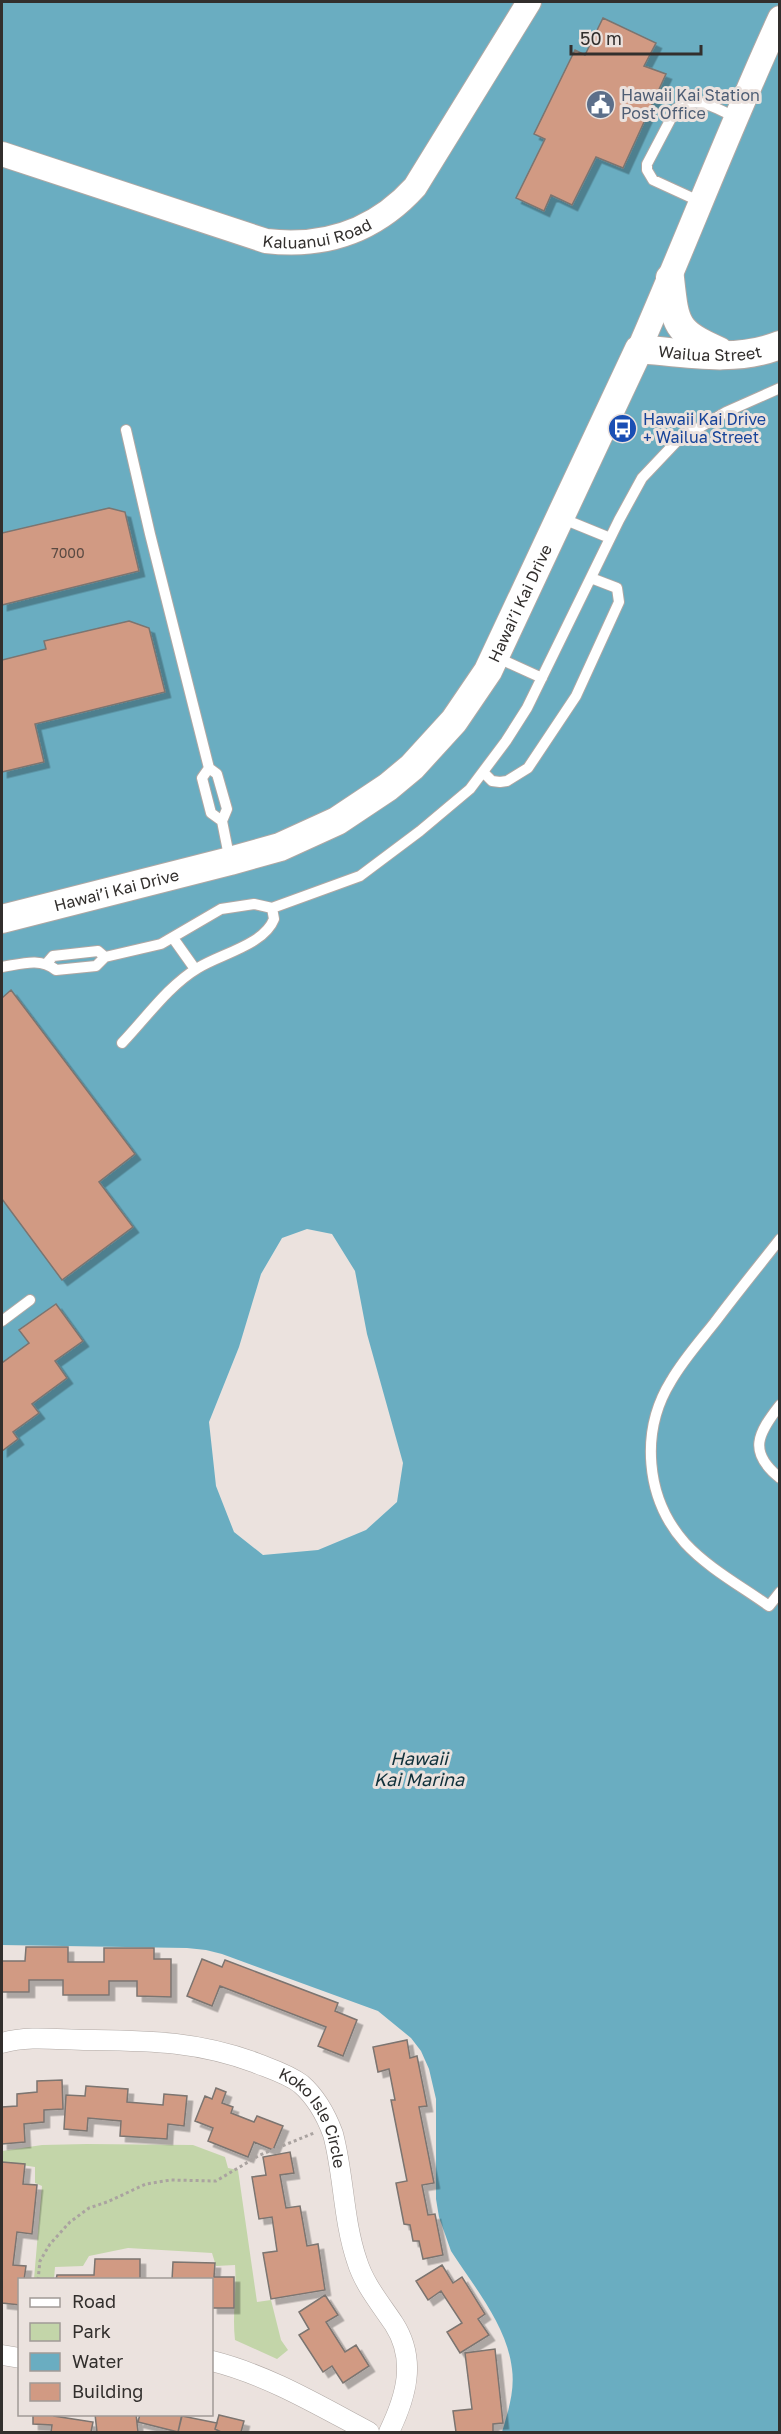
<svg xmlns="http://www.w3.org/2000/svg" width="781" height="2434" font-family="'Golos Text',sans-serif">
<defs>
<filter id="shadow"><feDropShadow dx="5.5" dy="5.5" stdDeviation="0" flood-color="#0004"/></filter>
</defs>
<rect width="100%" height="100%" fill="#ebe2de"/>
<!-- green -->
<path fill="#c3d5a9" d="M87,2144L193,2145L225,2157L228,2168L238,2170L257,2302L271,2300L281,2340L288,2350L277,2359L235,2340C232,2315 237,2290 235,2265L216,2266L212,2253L128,2248L89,2256L83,2266L55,2267L54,2279H34L42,2186L35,2183V2167L2,2162V2151L42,2145Z"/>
<!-- water -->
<path fill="#6aadc1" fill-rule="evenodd" d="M2,2H779V2432H502C508,2412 515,2390 512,2369C507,2325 474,2287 451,2251L439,2217L436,2199V2099L429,2069L421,2051L411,2038L378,2011L222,1954L206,1950L187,1948L2,1945ZM307,1229L332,1234L355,1271L367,1334L403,1463L397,1502L366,1530L318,1550L263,1555L234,1532L216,1486L209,1422L239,1347L261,1274L282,1238Z"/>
<!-- building -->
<path fill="#d19a83" stroke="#7b7470" stroke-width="1.5" filter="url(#shadow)" d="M603,18L656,43L644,66L666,74L623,168L596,157L572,205L551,195L544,211L516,198L545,139L534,134L575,50L585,55Z
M109,508L125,512L139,571L2,605V533Z
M129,621L149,628L165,692L35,724L44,762L2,772V660L46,649L44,641Z
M11,990L135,1154L99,1182L133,1227L62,1280L2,1199V998Z
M56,1304L83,1341L55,1361L67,1378L32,1404L39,1413L13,1432L18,1439L2,1451V1363L29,1343L19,1330Z
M26,1947H68V1962H104V1948H154V1959H171V1997L137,1996V1981H109V1995H63V1980H29V1992H2V1961H25Z
M202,1959L222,1967L225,1960L338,2003L335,2011L357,2020L343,2056L318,2046L326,2027L220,1986L212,2006L187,1996Z
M407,2040L410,2058L417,2056L427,2106L419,2107L434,2183L422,2185L428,2215L435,2214L443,2255L423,2259L419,2241H413L410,2225L404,2224L396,2183L407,2181L391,2100H395L389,2069L378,2072L373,2047Z
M62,2080L63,2109L44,2110V2122L24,2124L25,2142L2,2144V2107L17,2106V2094L37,2092V2081Z
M86,2086L128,2089L127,2102L163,2105L164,2094L187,2096L184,2126L168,2124L167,2139L120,2136L121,2121L88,2118L87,2131L64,2129L66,2095L85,2096Z
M216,2088L226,2092L222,2103L233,2107L231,2113L254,2122L257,2116L283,2126L273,2150L254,2142L248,2157L208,2141L213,2128L195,2121L205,2096L212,2099Z
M290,2152L294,2173L280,2175L286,2208L300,2206L307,2246L318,2244L325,2290L271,2299L263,2253L277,2251L272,2217L259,2219L252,2177L266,2175L263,2157Z
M2,2162L25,2164L23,2184L37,2185L32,2234L17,2232L13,2265L26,2266L24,2280H20V2305L2,2303Z
M95,2259H140V2280H56L57,2275H94Z
M173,2262L215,2263L214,2277H234V2308H212V2280H172Z
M442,2265L453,2283L462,2277L485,2314L478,2319L489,2335L460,2353L447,2332L462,2323L441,2291L428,2300L416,2281Z
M325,2295L338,2315L326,2322L345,2352L356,2345L369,2366L343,2383L332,2366L323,2372L299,2335L309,2329L299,2312Z
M495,2349L503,2423L493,2424V2432H456L453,2411L472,2409L465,2353Z
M33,2414H54V2416L93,2422L91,2432H51L52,2425L33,2424Z
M95,2414H136L138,2432H97Z
M140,2414H182L178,2432L138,2422Z
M219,2415L244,2421L241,2432H221L215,2429Z
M182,2416L217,2423L215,2429L221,2432H178Z"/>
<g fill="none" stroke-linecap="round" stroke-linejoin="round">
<defs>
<path id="service" d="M701,202L653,180L647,170V164L676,109C696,94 715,108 735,117
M126,430L150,534L209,768L217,774L227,809L222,821L230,861
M561,518L610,538
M496,657L542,678
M209,768L202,778L211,813L222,821
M483,772L492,781L500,782L507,781L528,768L576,696L619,602L617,588L591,578
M173,938L195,969
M47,963L53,956L98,951L105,957
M2,967C21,964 40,957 56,970L96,966L105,957L161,944L221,909L254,904L272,908L360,876L420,831L470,789L506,741L527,708L619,520L642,478L678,440L726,412L780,388
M122,1043C146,1018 168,986 198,968C220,954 264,945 274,919L272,908
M780,1239C758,1267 736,1294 715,1322C700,1341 683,1360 671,1381C640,1431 645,1498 685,1543C708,1568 741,1586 769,1606L780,1592
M2,1321L30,1300
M780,1405C758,1433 747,1452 780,1478"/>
<g id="minor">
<path id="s1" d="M2,2043C29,2035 60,2040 88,2040C150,2041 197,2041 256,2063C271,2069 288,2074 301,2084C317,2098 326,2115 333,2134C344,2175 343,2220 357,2261C364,2284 380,2303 394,2324C417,2360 406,2397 389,2432"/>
<path d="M2,2355L20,2358"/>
<path d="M212,2361C268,2375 318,2405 369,2432"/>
</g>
<g id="tertiary">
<path id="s2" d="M2,154L266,241C325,248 375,231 415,187L529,2"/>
<path d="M639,349C687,239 730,127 780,18"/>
</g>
<g id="secondary">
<path d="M670,278C675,324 675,332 719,351"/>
<path id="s3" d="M2,919L230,861L280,847L337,821L388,787L412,767L454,721L488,671L639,349C686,353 735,363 780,345"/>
</g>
</defs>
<!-- service casing -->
<use href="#service" stroke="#b0a8a4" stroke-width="12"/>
<!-- minor casing -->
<use href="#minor" stroke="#b0a8a4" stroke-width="21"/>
<!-- tertiary casing -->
<use href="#tertiary" stroke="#b0a8a4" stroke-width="26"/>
<!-- secondary casing -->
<use href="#secondary" stroke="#b0a8a4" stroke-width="30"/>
<!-- path -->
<path stroke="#aaa3a0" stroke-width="3" stroke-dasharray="3 3" stroke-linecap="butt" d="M38,2280L40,2261L50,2244L70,2222L89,2208L107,2202L146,2184L171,2180L216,2181L260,2155L314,2133"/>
<!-- service -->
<use href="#service" stroke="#fff" stroke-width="10"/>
<!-- minor -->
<use href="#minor" stroke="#fff" stroke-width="20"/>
<!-- tertiary -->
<use href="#tertiary" stroke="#fff" stroke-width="24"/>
<!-- secondary -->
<use href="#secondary" stroke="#fff" stroke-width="28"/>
</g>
<!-- icons -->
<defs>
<symbol id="civic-disc" viewBox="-11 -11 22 22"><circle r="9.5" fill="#5c6f8a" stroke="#ebe2de"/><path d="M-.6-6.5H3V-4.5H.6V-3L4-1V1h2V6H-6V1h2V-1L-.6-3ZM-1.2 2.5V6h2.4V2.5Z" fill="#fff"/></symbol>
<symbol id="bus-disc" viewBox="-11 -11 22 22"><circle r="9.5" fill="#1a4fb4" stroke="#ebe2de"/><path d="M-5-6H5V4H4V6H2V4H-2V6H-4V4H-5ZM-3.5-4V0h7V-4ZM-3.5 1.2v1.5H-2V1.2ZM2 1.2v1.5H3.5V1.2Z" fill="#fff"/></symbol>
</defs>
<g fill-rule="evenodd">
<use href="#civic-disc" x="584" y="88" width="33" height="33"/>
<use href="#bus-disc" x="606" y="412" width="33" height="33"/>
</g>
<g text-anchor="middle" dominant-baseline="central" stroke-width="6" stroke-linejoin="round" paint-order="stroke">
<!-- number labels -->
<g font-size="14" fill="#5a4a42">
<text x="68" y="552">7000</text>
</g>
<!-- service labels -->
<g font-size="16" fill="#4e5e75" stroke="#ebe2de" text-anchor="start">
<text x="621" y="95">Hawaii Kai Station<tspan x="621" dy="18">Post Office</tspan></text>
</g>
<!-- street labels -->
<g font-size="16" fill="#322f2d" stroke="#ebe2de">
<text stroke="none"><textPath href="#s2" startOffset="330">Kaluanui Road</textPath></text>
<text stroke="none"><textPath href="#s3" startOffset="992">Wailua Street</textPath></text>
<text stroke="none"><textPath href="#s3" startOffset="640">Hawai’i Kai Drive</textPath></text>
<text stroke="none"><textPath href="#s3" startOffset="118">Hawai’i Kai Drive</textPath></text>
<text stroke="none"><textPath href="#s1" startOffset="342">Koko Isle Circle</textPath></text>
</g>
<!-- transit labels -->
<g font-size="16" fill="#164399" stroke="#ebe2de" text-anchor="start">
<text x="643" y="419">Hawaii Kai Drive<tspan x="643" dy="18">+ Wailua Street</tspan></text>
</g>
<!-- water labels -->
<g font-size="18" font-style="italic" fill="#10313b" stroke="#ebe2de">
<text x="419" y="1758">Hawaii<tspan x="419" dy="21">Kai Marina</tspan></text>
</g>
</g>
<!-- border -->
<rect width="781" height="2434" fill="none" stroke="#322f2d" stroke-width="6"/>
<!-- legend -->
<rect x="18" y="2278" width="195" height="138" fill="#ebe2de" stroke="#a19a97" stroke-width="1.5"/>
<rect x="30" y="2298" width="30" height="9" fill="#ffffff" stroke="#a19a97" stroke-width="1.5"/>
<text x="72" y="2308" font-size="18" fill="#322f2d">Road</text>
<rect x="30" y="2323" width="30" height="18" fill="#c3d5a9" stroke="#a19a97" stroke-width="1.5"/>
<text x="72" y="2338" font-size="18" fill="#322f2d">Park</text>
<rect x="30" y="2353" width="30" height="18" fill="#6aadc1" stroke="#a19a97" stroke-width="1.5"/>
<text x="72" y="2368" font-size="18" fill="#322f2d">Water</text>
<rect x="30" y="2383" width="30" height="18" fill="#d19a83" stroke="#a19a97" stroke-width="1.5"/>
<text x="72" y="2398" font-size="18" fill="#322f2d">Building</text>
<!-- scale -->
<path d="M571 45v9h130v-9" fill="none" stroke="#322f2d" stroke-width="3"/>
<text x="580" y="45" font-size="18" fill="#322f2d" stroke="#ebe2de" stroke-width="4.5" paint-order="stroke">50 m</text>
</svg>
